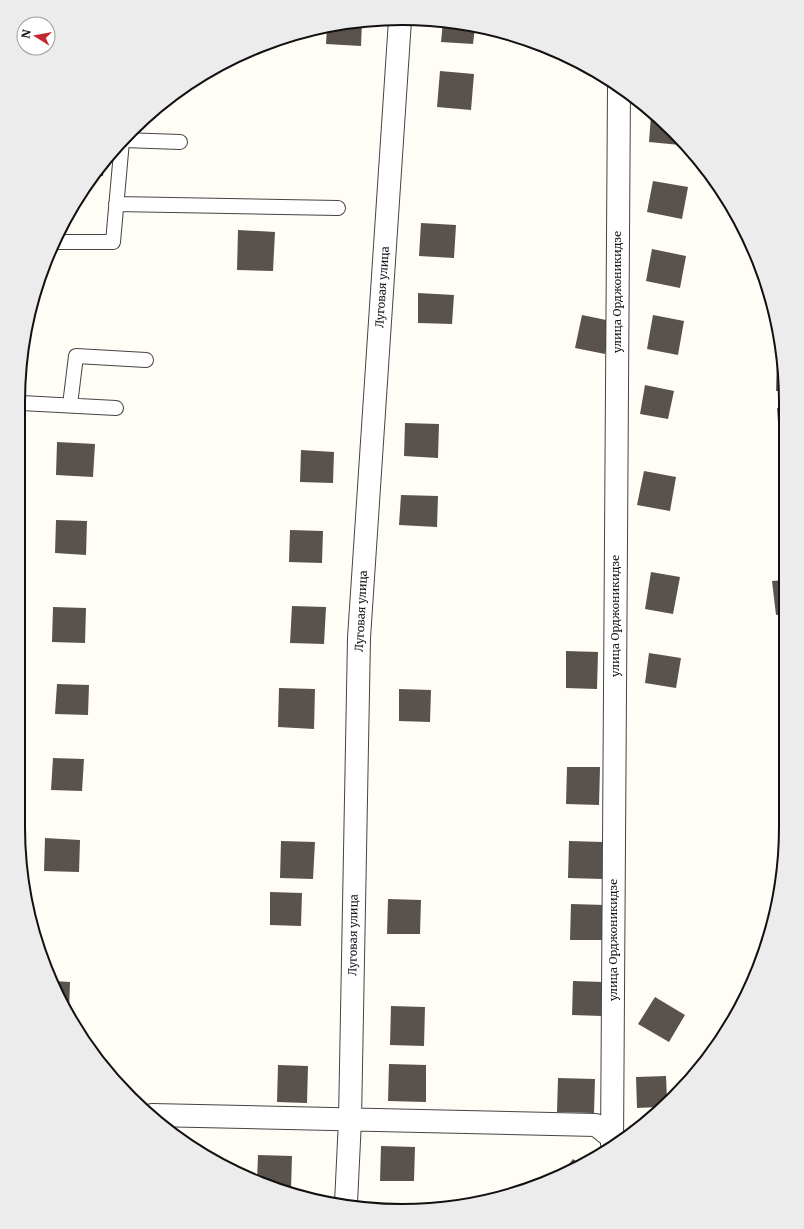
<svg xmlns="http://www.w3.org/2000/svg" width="804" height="1229" font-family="Merriweather,serif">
<rect width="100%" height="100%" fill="#fffdf5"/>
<!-- building -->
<path fill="#5a524d" d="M362,21L361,46L326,44L327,27Z
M443,21H452L475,27L473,44L441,42Z
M440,71L474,74L471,110L437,107Z
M651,115H657L681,141L680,145L649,142Z
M104,163L103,176H95L96,175Z
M653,181L688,187L682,219L647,212Z
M421,223L456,225L454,258L419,256Z
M238,230L275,232L273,271L237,270Z
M652,249L686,256L680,288L646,281Z
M418,293L454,295L452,324L418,323Z
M582,315L611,321L605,354L575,348Z
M653,315L684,321L678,355L647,349Z
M777,359L782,360L785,377V391H776Z
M645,385L674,391L668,419L640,414Z
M785,407V436H779L777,408Z
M405,423L439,424L438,458L404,456Z
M57,442L95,444L93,477L56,475Z
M301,450L334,452L333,483L300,482Z
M644,471L676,477L670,511L637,505Z
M401,495L438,496L437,527L399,525Z
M56,520L87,521L86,555L55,553Z
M290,530L323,531L322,563L289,562Z
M651,572L680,577L673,614L645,609Z
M784,580V614L776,615L772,581Z
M292,606L326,607L324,644L290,643Z
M53,607L86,608L85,643L52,642Z
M566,651L598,652L597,689L566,688Z
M649,653L681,658L676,688L645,683Z
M57,684L89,685L88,715L55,714Z
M279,688L315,689L314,729L278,727Z
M399,689L431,690L430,722L399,721Z
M53,758L84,759L82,791L51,790Z
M567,767H600L599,805L566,804Z
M45,838L80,840L79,872L44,871Z
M281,841L315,842L313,879L280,878Z
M569,841L603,842V879L568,878Z
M270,892L302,893L301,926L270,925Z
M388,899L421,900L420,934H387Z
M571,904L605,905L604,940H570Z
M54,981L70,982L69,1012Z
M573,981L603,982L602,1016L572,1015Z
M655,997L685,1015L669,1042L638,1024Z
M391,1006L425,1007L424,1046L390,1045Z
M389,1064L426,1065V1102L388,1101Z
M278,1065L308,1066L307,1103L277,1102Z
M666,1076L667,1100L658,1107L637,1108L636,1077Z
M558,1078L595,1079L594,1113L557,1112Z
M381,1146L415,1147L414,1181H380Z
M258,1155L292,1156L291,1190L257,1182Z
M573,1159L581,1165L563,1172Z"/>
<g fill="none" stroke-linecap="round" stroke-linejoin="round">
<defs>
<path id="lane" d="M123,140L180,142
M116,204L338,208
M55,242H113L122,141
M21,403L116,408
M70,405L76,356L146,360"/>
<path id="street" d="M152,1115L596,1125L616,1141
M612,1144L619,87
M346,1203L350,1120L359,638L400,20"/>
</defs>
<!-- lane casing -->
<use href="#lane" stroke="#444" stroke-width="16"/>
<!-- street casing -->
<use href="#street" stroke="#444" stroke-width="24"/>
<!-- lane -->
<use href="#lane" stroke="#fff" stroke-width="14"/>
<!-- street -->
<use href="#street" stroke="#fff" stroke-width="22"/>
</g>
<g text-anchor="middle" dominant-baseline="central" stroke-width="4" stroke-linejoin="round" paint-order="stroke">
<!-- street labels -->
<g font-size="11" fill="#111" stroke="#fff">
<text transform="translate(382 287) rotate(-86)">Луговая улица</text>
<text transform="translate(617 292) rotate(-90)">улица Орджоникидзе</text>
<text transform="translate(361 611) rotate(-87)">Луговая улица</text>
<text transform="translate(615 616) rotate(-90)">улица Орджоникидзе</text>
<text transform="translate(353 935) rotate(-89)">Луговая улица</text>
<text transform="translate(613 940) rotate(-90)">улица Орджоникидзе</text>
</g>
</g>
<!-- crop -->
<path d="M0 0H804V1229H0ZM402 25H402A377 377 0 0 1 779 402V827A377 377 0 0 1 402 1204H402A377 377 0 0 1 25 827V402A377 377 0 0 1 402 25Z" fill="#ececec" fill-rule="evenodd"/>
<path fill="none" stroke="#111" stroke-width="2" d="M402 25H402A377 377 0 0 1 779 402V827A377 377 0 0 1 402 1204H402A377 377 0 0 1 25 827V402A377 377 0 0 1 402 25Z"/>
<!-- north arrow -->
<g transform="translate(36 36) rotate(281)"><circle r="19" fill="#ffffff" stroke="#a0a0a0"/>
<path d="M0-3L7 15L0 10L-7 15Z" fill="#c4262e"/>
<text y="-6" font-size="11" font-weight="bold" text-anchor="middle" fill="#111111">N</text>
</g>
</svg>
